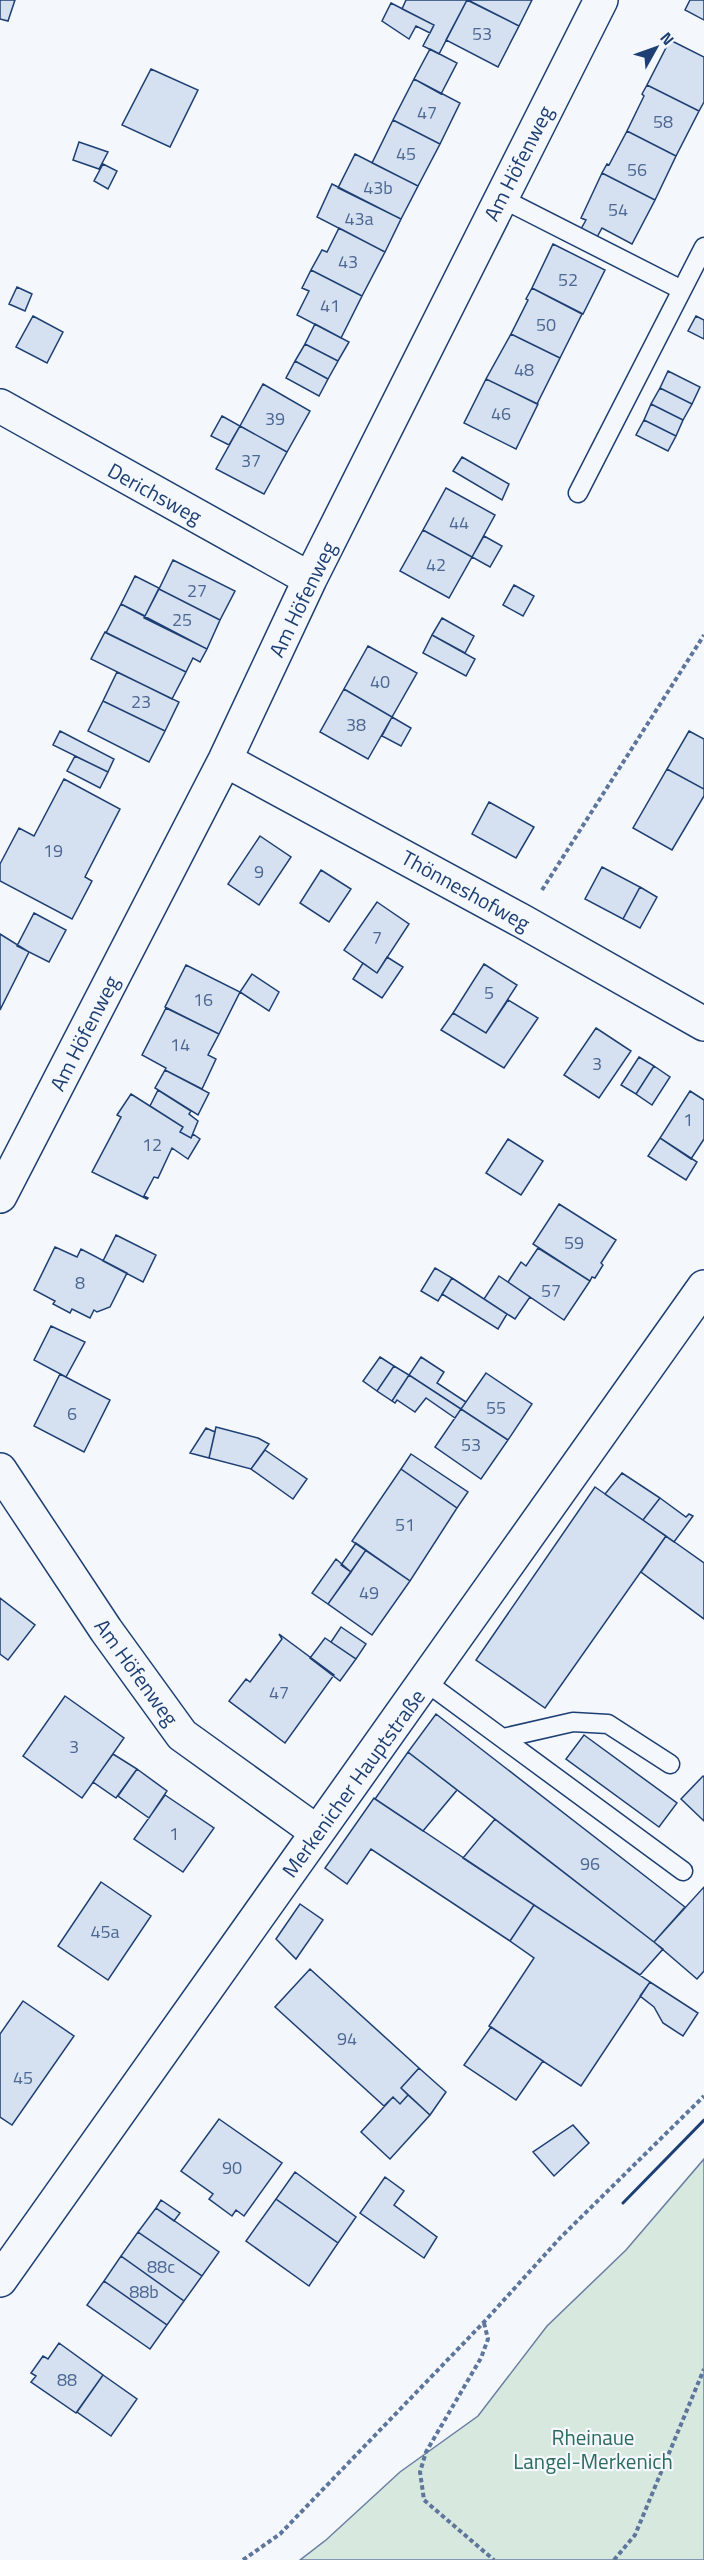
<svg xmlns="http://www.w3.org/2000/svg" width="704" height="2560" font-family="'Titillium Web',sans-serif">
<rect width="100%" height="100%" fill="#f4f7fb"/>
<!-- green -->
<path fill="#d7e8df" stroke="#687fa3" stroke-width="1.5" d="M704,2159V2560H300L326,2540L400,2472L478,2416L547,2326L626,2250Z"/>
<!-- building -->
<path fill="#d5e0f0" stroke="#1d3f73" stroke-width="1.5" d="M0,0H15L8,21L0,19Z
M406,0H467L439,54L423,46L434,25L402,9Z
M467,0L519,26L498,67L446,40Z
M468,0H532L519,26Z
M690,0H704V20L685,10Z
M391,3L434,25L430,33L416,26L409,39L382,21Z
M670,40L704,57V102L699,111L647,85Z
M430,49L457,63L441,94L414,79Z
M151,69L198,90L170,147L122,125Z
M414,79L460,103L440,144L393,120Z
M647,85L699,111L676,156L627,131L644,96L642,94Z
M393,120L440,144L418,186L372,163Z
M627,131L676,156L655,200L602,173L607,164L609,165Z
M79,142L108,152L99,169L73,160Z
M355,154L418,186L401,219L338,188Z
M103,164L117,171L108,189L94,181Z
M602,173L655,200L632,244L602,228L597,237L581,229L586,220L581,218Z
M332,184L401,219L385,252L317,217Z
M339,228L385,252L362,296L311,270L322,250L327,252Z
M553,244L605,270L583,314L532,288Z
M311,270L362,296L341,338L297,315L309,291L302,288Z
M17,287L32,294L25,311L9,304Z
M532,288L582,314L560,358L511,334L528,300L526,299Z
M33,316L63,332L47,363L16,347Z
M696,316L704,320V339L688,331Z
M315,324L349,342L338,361L305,344Z
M511,334L560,358L537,404L486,379Z
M305,344L338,361L328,379L295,361Z
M295,361L328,379L319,396L286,378Z
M668,371L700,387L692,404L660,388Z
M486,379L538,404L516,449L464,423Z
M263,384L310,411L287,452L240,426Z
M660,388L692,404L683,420L651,404Z
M651,404L683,420L676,436L644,420Z
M222,416L240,426L229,445L211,436Z
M644,420L676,436L668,451L636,435Z
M240,426L287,452L264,494L216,469Z
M462,457L509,484L502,500L453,471Z
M446,488L495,515L472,557L423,530Z
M423,530L472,557L449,598L400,571Z
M484,536L502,546L490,567L472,557Z
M173,560L235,591L220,620L159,589Z
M135,576L159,588L145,616L121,604Z
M514,585L534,596L523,616L503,605Z
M159,589L220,620L207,649L144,618Z
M121,604L207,649L200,662L193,658L186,672L106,633Z
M442,618L474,636L465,653L432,635Z
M105,632L186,672L172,699L91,659Z
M432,635L475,659L466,676L423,653Z
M368,646L417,673L392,717L344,689Z
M117,672L179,702L165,731L103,701Z
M344,689L392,717L368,759L320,732Z
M103,701L165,731L149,762L88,731Z
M392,717L411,728L401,746L382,736Z
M60,731L114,759L108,772L53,745Z
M689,731L704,739V789L667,769Z
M75,756L108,772L100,788L67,771Z
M667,769L704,789V796L672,850L633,828Z
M64,779L120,809L85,877L92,881L72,919L0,881V864L19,828L34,836Z
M489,802L534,827L516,858L472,834Z
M260,836L291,857L259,905L228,884Z
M602,867L640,887L623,919L585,899Z
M321,870L351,889L329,922L300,903Z
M640,887L657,897L640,928L623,919Z
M377,902L409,924L377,973L344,950Z
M34,913L66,930L49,962L17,946Z
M0,934L29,952L0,1010Z
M387,957L403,967L382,998L353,979L363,963L377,973Z
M484,964L517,985L486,1033L453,1013Z
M186,965L240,992L219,1034L165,1007Z
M252,974L279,992L269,1011L240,992Z
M508,1000L538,1018L504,1068L441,1030L453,1013L486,1033Z
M166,1008L219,1034L208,1055L216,1059L202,1089L165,1070L166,1068L142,1055Z
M596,1028L631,1051L599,1098L564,1075Z
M639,1057L654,1066L636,1094L621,1085Z
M654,1066L670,1077L652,1105L636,1094Z
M165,1070L209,1093L198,1115L155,1088Z
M158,1090L191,1111L189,1114L198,1121L191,1138L180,1132L183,1127L150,1106Z
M690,1091L704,1100V1139L691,1159L660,1138Z
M131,1094L183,1127L180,1132L191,1138L193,1134L200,1139L188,1159L172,1148L158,1178L154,1177L144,1196L148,1198L147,1199L92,1172L121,1117L117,1115Z
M660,1138L697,1162L686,1180L648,1156Z
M508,1139L543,1161L521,1195L486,1173Z
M559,1204L616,1240L601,1263L603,1265L595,1278L592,1277L590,1281L533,1244Z
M116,1235L156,1255L143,1282L103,1261Z
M55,1247L77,1257L81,1249L127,1273L110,1307L97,1312L94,1310L90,1318L72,1309L70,1313L53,1304L55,1301L34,1290Z
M538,1248L590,1281L564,1320L508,1282L521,1262L526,1266Z
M435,1268L452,1278L438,1301L421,1291Z
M499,1276L530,1297L515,1319L484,1299Z
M452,1278L507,1314L498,1329L442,1294Z
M51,1326L85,1342L66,1377L34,1360Z
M380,1357L394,1366L377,1391L363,1381Z
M421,1357L444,1372L437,1383L466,1402L461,1409L409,1375Z
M394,1366L409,1375L392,1401L377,1391Z
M486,1373L532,1404L508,1440L461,1409Z
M60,1374L110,1400L84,1452L34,1426Z
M409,1375L461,1409L455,1418L426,1398L415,1412L397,1400L395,1403L392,1401Z
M461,1409L508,1440L481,1479L435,1447Z
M216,1427L258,1438L269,1444L251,1469L209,1458Z
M206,1428L215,1432L209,1458L190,1453Z
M265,1450L307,1479L293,1499L251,1469Z
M411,1454L468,1492L457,1508L401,1469Z
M401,1469L457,1508L410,1581L352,1541Z
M622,1473L660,1498L643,1520L605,1494Z
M595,1487L666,1536L545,1708L476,1660Z
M660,1498L686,1517L689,1514L693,1516L674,1542L643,1520Z
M666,1536L704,1563V1619L641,1572Z
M356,1543L366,1550L351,1572L341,1565Z
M366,1550L410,1581L372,1635L328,1604Z
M336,1559L351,1572L328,1604L312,1593Z
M0,1598L35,1625L8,1660L0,1654Z
M341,1627L366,1644L356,1659L331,1642Z
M279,1634L334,1675L285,1743L229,1701L246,1679L250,1682L282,1639Z
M325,1638L356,1659L340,1681L310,1658Z
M65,1696L124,1738L82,1798L23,1756Z
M436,1714L685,1907L654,1942L408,1752Z
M584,1735L677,1803L659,1827L566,1759Z
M408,1752L457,1790L423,1831L375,1799Z
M113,1754L137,1769L116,1798L93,1782Z
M137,1769L167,1791L149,1818L118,1796Z
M703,1776L704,1777V1821L681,1799Z
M165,1795L214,1828L183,1872L134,1839Z
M374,1798L534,1905L510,1941L371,1849L347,1884L325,1868Z
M495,1819L663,1949L640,1975L463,1858Z
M101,1882L151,1916L108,1980L58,1946Z
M704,1887V1971L697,1979L654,1942Z
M300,1904L323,1920L296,1959L276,1939Z
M534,1905L650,1982L581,2086L489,2026L534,1958L510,1941Z
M310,1969L419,2068L401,2088L408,2095L400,2104L393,2097L384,2106L275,2007Z
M650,1982L698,2013L683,2036L663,2023L654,2007L640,1996Z
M23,2001L74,2036L12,2125L0,2117V2034Z
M491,2027L543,2061L516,2100L464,2065Z
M419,2068L446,2092L430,2115L401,2088Z
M408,2095L430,2115L390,2159L361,2132L393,2097L400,2104Z
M219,2119L282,2163L244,2216L236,2210L232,2216L209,2199L213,2194L181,2171Z
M573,2125L589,2143L554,2176L533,2152Z
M295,2172L356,2217L338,2243L276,2199Z
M385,2177L404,2191L394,2205L437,2237L424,2258L360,2213Z
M276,2199L338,2243L309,2286L246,2241Z
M161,2200L180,2213L174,2221L156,2208Z
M156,2208L219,2252L202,2276L138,2232Z
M138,2232L202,2276L184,2301L121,2256Z
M121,2256L184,2301L167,2325L104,2281Z
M104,2281L167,2325L150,2349L87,2305Z
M59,2343L103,2375L76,2413L31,2382L36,2376L31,2373L43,2356L48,2359Z
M103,2375L137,2399L111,2436L77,2412Z"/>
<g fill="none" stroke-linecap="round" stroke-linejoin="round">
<defs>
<path id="lane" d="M501,198L682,290
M578,493L704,247
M426,1682L683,1871
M503,1738L573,1722L608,1724L670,1764"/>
<path id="street" d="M0,406L310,579
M225,760L522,921L704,1024
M0,1196L225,760L310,579L601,0
M0,1470L106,1630L182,1735L317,1832"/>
<path id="secondary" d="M0,2280L704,1287"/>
</defs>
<!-- lane casing -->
<use href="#lane" stroke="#1d3f73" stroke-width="21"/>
<!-- street casing -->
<use href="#street" stroke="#1d3f73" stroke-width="36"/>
<!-- secondary casing -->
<use href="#secondary" stroke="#1d3f73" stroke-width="36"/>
<!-- path -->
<path stroke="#5e769c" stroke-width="4" stroke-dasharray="4.5 3" stroke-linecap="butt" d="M542,890L704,635
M484,2323L488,2339L481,2358L426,2452L420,2472L424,2500L494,2560
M243,2560L280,2534L484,2322L560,2238L704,2096
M614,2560L635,2535L704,2369"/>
<!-- lane -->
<use href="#lane" stroke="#f4f7fb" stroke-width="18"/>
<!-- street -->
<use href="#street" stroke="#f4f7fb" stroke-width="33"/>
<!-- secondary -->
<use href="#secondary" stroke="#f4f7fb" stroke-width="33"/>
<!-- wall -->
<path stroke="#1d3f73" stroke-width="3" d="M623,2203L704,2120"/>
</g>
<g text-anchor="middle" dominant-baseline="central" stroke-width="4.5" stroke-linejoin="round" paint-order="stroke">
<!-- number labels -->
<g font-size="18" fill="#4b6792">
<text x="482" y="33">53</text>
<text x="427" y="112">47</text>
<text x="663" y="121">58</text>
<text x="406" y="153">45</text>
<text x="637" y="169">56</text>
<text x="378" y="187">43b</text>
<text x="618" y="209">54</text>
<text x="359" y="218">43a</text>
<text x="348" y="261">43</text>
<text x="568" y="279">52</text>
<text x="330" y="305">41</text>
<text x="546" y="324">50</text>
<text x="524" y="369">48</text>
<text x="501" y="413">46</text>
<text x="275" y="418">39</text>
<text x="251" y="460">37</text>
<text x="459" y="522">44</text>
<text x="436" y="564">42</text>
<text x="197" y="590">27</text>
<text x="182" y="619">25</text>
<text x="380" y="681">40</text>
<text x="141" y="701">23</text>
<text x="356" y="724">38</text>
<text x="53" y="850">19</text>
<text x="259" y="871">9</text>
<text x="377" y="937">7</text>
<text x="489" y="992">5</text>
<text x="203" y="999">16</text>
<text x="180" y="1044">14</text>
<text x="597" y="1063">3</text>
<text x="688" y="1119">1</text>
<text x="152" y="1144">12</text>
<text x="574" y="1242">59</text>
<text x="80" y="1282">8</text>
<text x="551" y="1290">57</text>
<text x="496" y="1407">55</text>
<text x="72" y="1413">6</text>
<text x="471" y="1444">53</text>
<text x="405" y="1524">51</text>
<text x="369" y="1592">49</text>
<text x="279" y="1692">47</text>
<text x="74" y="1746">3</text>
<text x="174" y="1833">1</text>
<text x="590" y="1863">96</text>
<text x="105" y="1931">45a</text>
<text x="347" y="2038">94</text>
<text x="23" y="2077">45</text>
<text x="232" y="2167">90</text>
<text x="161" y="2266">88c</text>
<text x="144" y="2291">88b</text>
<text x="67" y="2379">88</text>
</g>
<!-- street labels -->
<g font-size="21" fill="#1d3f73" stroke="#f4f7fb">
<text transform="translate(518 163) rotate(-63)">Am Höfenweg</text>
<text transform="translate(155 493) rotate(29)">Derichsweg</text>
<text transform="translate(302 599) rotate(-64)">Am Höfenweg</text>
<text transform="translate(466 890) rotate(29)">Thönneshofweg</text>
<text transform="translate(84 1033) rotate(-63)">Am Höfenweg</text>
<text transform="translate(137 1672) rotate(54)">Am Höfenweg</text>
<text transform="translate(353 1783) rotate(-54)">Merkenicher Hauptstraße</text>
</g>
<!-- park labels -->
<g font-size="21" fill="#2c6c60" stroke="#f4f7fb">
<text x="593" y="2437">Rheinaue<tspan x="593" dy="24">Langel-Merkenich</tspan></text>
</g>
</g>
<!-- north arrow -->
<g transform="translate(656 48) rotate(50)" stroke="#f4f7fb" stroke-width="4.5" paint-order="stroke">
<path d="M0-4.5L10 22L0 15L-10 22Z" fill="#1d3f73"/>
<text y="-9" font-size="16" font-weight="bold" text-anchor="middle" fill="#1d3f73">N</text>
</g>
</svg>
